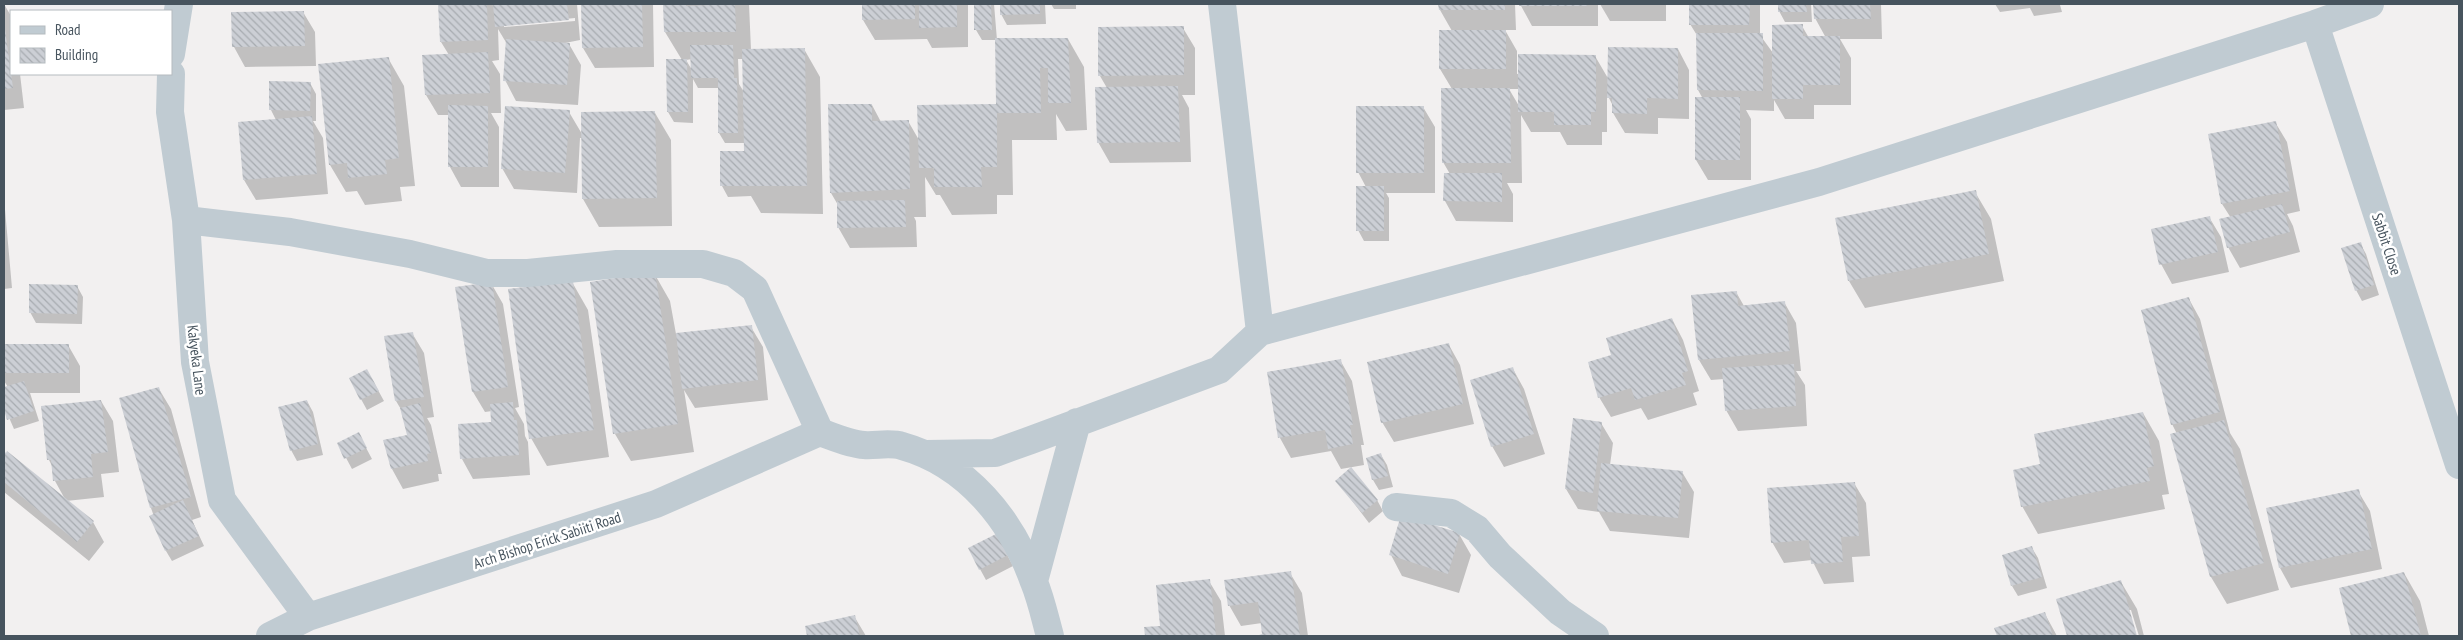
<svg xmlns="http://www.w3.org/2000/svg" width="2463" height="640" font-family="'PT Sans Narrow',sans-serif">
<defs>
<pattern id="building-back-hatch" width="6" height="6" patternUnits="userSpaceOnUse" patternTransform="scale(1.25)"><rect width="6" height="6" fill="#cccfd5"/><path d="M-1 5l2 2M0 0l6 6M5-1l2 2" fill="none" stroke="#a7abb0"/></pattern>
</defs>
<rect width="100%" height="100%" fill="#f2f0f0"/>
<!-- shadow -->
<path fill="#0003" fill-rule="evenodd" d="M4,4L11,16V74H20L24,108L4,110Z
M440,4H577L580,40L560,44H569L581,65L578,105L516,101L505,80L507,44L498,29L499,60L492,61L500,74L501,113H491L499,127V187H461L450,167L449,115H438L426,95L424,56L449,55L441,42ZM575,18V21L504,27V25Z
M582,4H653L654,67L595,68L583,48Z
M664,4H749L751,50L804,49L820,77L823,214L761,213L751,196L728,197L722,186L721,152H745V143H725L719,133V88H698L693,79V123L674,122L668,112L682,60L665,32ZM692,59V70L686,60ZM738,59H743L744,92L739,84Z
M863,4H968V47L932,48L927,39L875,40L863,20Z
M975,4H994L997,40L1068,39L1084,67L1087,130L1066,131L1056,114L1057,140H1012L1013,195H997V214L952,215L940,195H936L925,177L926,217H914L916,221L917,247L850,248L838,227V205L831,193L872,105L881,122L908,121L919,140L997,105L996,40H982L976,30Z
M1001,4H1045L1046,24L1007,25L1001,14Z
M1051,4H1076V9H1054Z
M1440,4H1515L1516,30H1505L1517,51V74L1595,56L1609,80L1678,49L1689,70V119L1658,118V134L1625,133L1613,113V106L1607,94V132H1602V145H1567L1560,132H1531L1521,115L1522,183H1507L1513,194V222L1456,221L1445,201V174H1450L1443,162L1452,89L1440,69V31H1452L1440,10ZM1509,89H1519V106Z
M1520,4H1598V26H1532Z
M1600,4H1666V21H1610Z
M1691,4H1760V35L1773,53L1802,26L1809,38H1826L1815,18V4H1881L1882,39H1840L1851,58V105H1814V119H1785L1774,100V111L1746,110L1751,119V180H1708L1696,160V99H1703L1698,90V37L1690,24Z
M1779,4H1811L1812,22H1785L1779,11Z
M1995,4H2065L2060,5L2062,12L2034,16L2030,8L2000,12Z
M303,12L315,32L316,66L245,67L234,47Z
M1183,28L1195,48V95H1182L1189,108L1191,162L1110,163L1098,142L1107,88L1100,76Z
M388,58L404,86L415,186L400,187L402,201L365,205L357,191L346,192L330,165Z
M310,83L316,94V121H313L323,138L328,194L256,200L244,180L276,120L271,110Z
M1423,107L1435,127V193H1386L1389,198V241H1364L1358,230L1366,187L1358,172Z
M569,112L582,134L655,113L671,140L672,226L599,227L583,199L582,138H580L577,193L514,189L502,168Z
M2275,122L2287,142L2300,211L2287,214L2293,226L2300,252L2240,268L2228,247L2231,218L2222,204Z
M1975,192L1991,219L2004,281L1865,308L1849,281Z
M4,198L12,288L4,289Z
M2209,217L2221,237L2229,272L2172,284L2161,264Z
M2360,243L2366,254L2379,295L2362,301L2356,290Z
M654,273L670,301L676,334L751,327L763,347L768,400L695,408L684,390L694,452L631,461L615,434Z
M572,282L588,310L609,457L547,466L531,438Z
M491,283L503,304L519,407L515,408L524,424L525,436L528,442L530,475L473,479L462,459L493,423L492,411L485,412L473,392Z
M77,286L83,297L82,324L36,323L30,312Z
M1736,292L1744,306L1784,302L1796,323L1801,371H1796L1805,385L1807,426L1738,431L1726,410L1724,379L1711,380L1699,360Z
M2189,299L2200,319L2230,433L2240,449L2279,590L2227,604L2211,577L2177,434L2172,424Z
M1672,319L1683,340L1699,391L1693,393L1697,405L1648,420L1641,408L1611,417L1599,397L1612,356Z
M412,333L424,353L434,417L427,418L431,425L442,474H438L439,481L403,489L392,469L408,436L402,411L396,401Z
M68,345L80,366V393H30L39,421L14,429L4,406V346ZM4,381L8,387L4,388Z
M1449,345L1460,365L1474,424L1394,442L1382,422Z
M1340,360L1352,381L1364,445H1361L1364,465L1341,469L1331,451L1291,458L1280,438L1268,373Z
M1513,369L1524,389L1545,454L1504,467L1492,446Z
M350,379L373,381L384,401L367,410Z
M159,389L171,409L201,517L192,520L204,546L172,561L166,551L151,508Z
M101,401L113,421L119,472L101,474L104,497L66,501L55,481L53,468L49,460Z
M307,401L313,412L323,455L297,461L291,450Z
M2143,413L2159,441L2169,494L2162,495L2165,509L2038,534L2022,506L2042,465Z
M1601,423L1613,443L1610,465L1682,472L1694,492L1689,538L1610,531L1599,512L1578,509L1566,489Z
M338,443L364,444L372,459L352,469Z
M4,452L93,522L104,542L89,561L4,492Z
M1381,455L1387,465L1393,487L1379,490L1373,480L1367,459Z
M1337,481L1377,500L1383,511L1369,523Z
M1854,483L1866,503L1870,556L1852,557L1854,582L1824,584L1812,560L1784,563L1772,542Z
M2358,491L2370,511L2382,569L2291,588L2280,568Z
M1459,534L1471,555L1459,593L1402,576L1391,555Z
M997,535L1013,566L986,580L969,549Z
M2032,548L2038,558L2047,588L2018,596L2012,586Z
M1290,573L1302,593L1308,636H1256L1263,635L1262,623L1241,626L1229,605Z
M2404,573L2420,601L2429,636H2353L2341,589Z
M1209,581L1221,601L1225,636H1147L1146,628L1161,627Z
M2121,582L2137,609L2144,636H2139L2131,610H2128L2136,636H2068L2058,600Z
M2045,614L2057,636H1998L1996,629Z
M854,616L866,636H809L807,627Z"/>
<!-- building -->
<path fill="url(#building-back-hatch)" d="M438,4H487L488,40L440,42Z
M493,4H567L569,20L495,27Z
M581,4H642L643,47L582,48Z
M663,4H686V6L735,4L736,32H664Z
M862,4H915V19L862,20Z
M919,4H957V27L919,28Z
M974,4H991L992,30H974Z
M1000,4H1040V14L1000,15Z
M1438,4H1505V10H1439Z
M1519,4H1587V6H1519Z
M1689,4H1750L1749,25H1689Z
M1778,4H1806L1807,12H1778Z
M1813,4H1870L1871,19H1814Z
M304,11L305,46L232,47L231,12Z
M4,22L13,88L4,89Z
M1803,24V36H1840V85H1803V99H1772V25Z
M1184,26V75L1098,76V27Z
M1439,30H1506V69H1439Z
M1696,33H1763V91L1697,90Z
M995,38H1068L1071,103H1048V68H1040L1041,113H997V167H981L982,187H934V168H919L917,105L996,104Z
M506,39L570,43L567,85L503,81Z
M690,45H733L734,78H737L738,133H718V78H691Z
M1608,47L1678,48V99L1647,98V114L1612,113V98H1607Z
M805,48L807,186H720V151H744L742,49Z
M488,52L490,93L425,95L422,55Z
M1518,54L1596,55V112H1591V125H1554V112H1518Z
M389,57L399,158L385,160L387,174L348,178L347,163L329,165L318,64Z
M666,59H687L688,112H667Z
M269,81L311,82L310,111L269,110Z
M1178,86L1180,142L1097,143L1095,87Z
M1441,88H1510L1511,163H1442Z
M1695,97H1740V160H1695Z
M828,104H872V121L909,120L910,189L830,193Z
M448,105L488,106V167H448Z
M505,106L570,110L565,173L501,169Z
M1356,106H1424V173H1356Z
M655,111L657,198L582,199L581,112Z
M312,116L317,174L243,180L238,122Z
M2276,121L2290,191L2221,204L2208,134Z
M1444,173H1502V202L1443,201Z
M1356,186H1384V231H1356Z
M1976,190L1989,254L1848,281L1835,218Z
M905,200L906,227L837,228V201Z
M2282,204L2290,232L2227,248L2219,219Z
M2210,216L2218,252L2159,265L2151,229Z
M2361,242L2374,285L2355,291L2341,248Z
M655,272L678,424L613,434L590,282Z
M573,281L594,430L529,439L508,289Z
M492,282L508,387L472,392L455,287Z
M29,284L78,285L77,314L29,313Z
M1737,291L1738,306L1785,301L1790,351L1698,360L1691,295Z
M2189,297L2220,412L2171,425L2141,310Z
M1672,318L1688,371L1682,373L1686,385L1635,400L1631,388L1598,398L1588,362L1611,355L1606,338Z
M752,325L758,380L682,389L676,333Z
M413,332L424,397L395,401L384,336Z
M1449,343L1463,404L1381,423L1367,362Z
M4,344H69V373H4Z
M1341,359L1353,425H1350L1353,444L1328,449L1325,430L1278,438L1267,372Z
M1794,364L1796,406L1725,411L1722,368Z
M1513,367L1534,434L1491,447L1470,380Z
M367,369L379,391L360,400L349,378Z
M24,381L34,411L7,420L4,410V387Z
M159,387L191,497L150,508L119,398Z
M101,400L108,452L91,454L93,477L53,481L51,460H47L41,406Z
M307,400L318,444L290,451L278,407Z
M513,402L514,420H517L519,455L460,459L458,424L491,422L490,404Z
M420,403L431,453L427,454L428,461L391,469L383,440L407,435L400,408Z
M2143,412L2154,466L2147,468L2150,481L2021,507L2013,470L2040,464L2034,434Z
M1573,418L1602,422L1593,493L1565,489Z
M2224,420L2264,563L2210,577L2170,434Z
M359,432L367,448L344,459L337,443Z
M4,451L6,453L7,451L94,521L77,542L4,482Z
M1381,453L1388,476L1372,480L1366,458Z
M1601,463L1683,471L1678,518L1597,511Z
M1351,467L1378,500L1362,513L1335,481Z
M1855,482L1859,536L1841,537L1843,562L1811,564L1809,540L1771,543L1767,488Z
M2359,489L2372,549L2279,568L2266,508Z
M183,500L199,536L165,551L149,516Z
M1401,515L1460,533L1448,574L1389,555Z
M998,533L1008,555L979,570L968,548Z
M2032,546L2042,577L2011,586L2002,555Z
M1291,571L1300,636H1256L1262,634L1258,602L1228,606L1224,580Z
M2404,572L2421,636H2351L2339,588Z
M1210,579L1216,636H1145L1144,627L1160,626L1156,585Z
M2121,580L2137,636H2067L2056,599Z
M2045,612L2053,636H1997L1994,628Z
M855,615L860,636H807L805,626Z"/>
<g fill="none" stroke-linecap="round" stroke-linejoin="round">
<!-- minor -->
<path stroke="#c0cbd2" stroke-width="28" d="M1222,4L1260,332
M2315,24L2459,465
M171,54L179,4
M171,74L170,112L186,220L195,362L222,500L308,617
M186,220L290,232L410,254L487,273H528L617,264H703L734,273L755,289L820,432
M820,432C834,437 850,444 864,445C876,446 890,442 902,446C967,464 1012,520 1034,582C1041,599 1045,618 1050,636
M926,454L995,453L1031,440L1219,370L1260,332L1819,182L2315,24L2370,4
M1396,507L1451,513L1477,529L1500,556L1560,612L1595,636
M1034,581L1077,422
M270,636L308,617L656,504L820,432"/>
</g>
<g text-anchor="middle" dominant-baseline="central" stroke-width="5" stroke-linejoin="round" paint-order="stroke">
<!-- street labels -->
<g font-size="15" fill="#47545e" stroke="#fff">
<text transform="translate(2387 244) rotate(72)">Sabbit Close</text>
<text transform="translate(197 360) rotate(83)">Kakyeka Lane</text>
<text transform="translate(547 540) rotate(-18)">Arch Bishop Erick Sabiiti Road</text>
</g>
</g>
<!-- border -->
<rect width="2463" height="640" fill="none" stroke="#47545e" stroke-width="10"/>
<!-- legend -->
<rect x="10" y="10" width="162" height="65" fill="#ffffff" stroke="#b5bbbf"/>
<rect x="20" y="26" width="25" height="8" fill="#c0cbd2" stroke="#b5bbbf"/>
<text x="55" y="35" font-size="15" fill="#47545e">Road</text>
<rect x="20" y="48" width="25" height="15" fill="url(#building-back-hatch)" stroke="#b5bbbf"/>
<text x="55" y="60" font-size="15" fill="#47545e">Building</text>
</svg>
